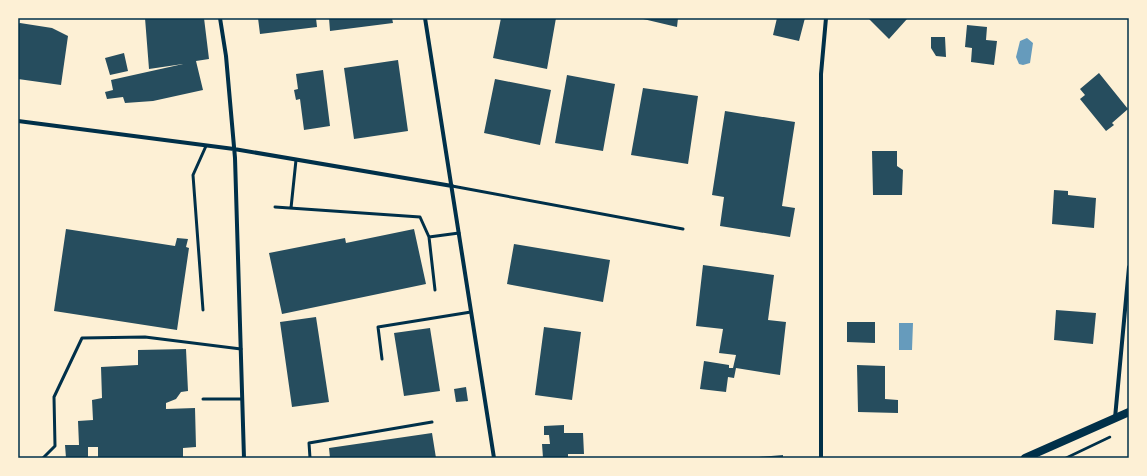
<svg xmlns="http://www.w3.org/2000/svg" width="1147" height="476" font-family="'Archivo Narrow',sans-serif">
<rect width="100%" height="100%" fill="#fdf0d5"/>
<!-- water -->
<path fill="#669bbc" d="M1027,38L1033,43L1030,63L1023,65L1019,64L1016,57L1020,41Z
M899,323H913L912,350H899Z"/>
<!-- building -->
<path fill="#264d5e" d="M145,18H204L209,59L196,61L203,90L153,101L125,103L123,97L107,99L105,92L113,90L111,80L183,64L149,69Z
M258,18H316L317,27L260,34Z
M329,18H392L393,23L330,31Z
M501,18H556L547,69L493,58Z
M639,18H678L677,27Z
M777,18H805L799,41L773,35Z
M868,18H906L907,19L889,39Z
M20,23L52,28L68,36L61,85L18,79V24Z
M967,25L987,27L986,40L997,41L994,65L971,62L972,48L965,47Z
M931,37H945L946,57L936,56L931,48Z
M124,53L128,71L110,75L105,58Z
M398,60L408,131L354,139L344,68Z
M323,70L330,126L304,130L300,99L296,100L294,90L298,89L296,74Z
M1099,73L1128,109L1112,123L1114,125L1106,131L1080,99L1085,95L1080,89Z
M567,75L615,84L603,151L555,143Z
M495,79L551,90L540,145L484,133Z
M643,88L698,96L688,164L631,155Z
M725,111L795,122L782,206L795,208L790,237L720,226L724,197L712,195Z
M872,151H897V166L903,170L902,195H873Z
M1054,190L1068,191V195L1096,198L1094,228L1052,224Z
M66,229L175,246L177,238L188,239L186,247L189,248L177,330L54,311Z
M414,229L426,284L282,314L269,253L345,238L346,243Z
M514,244L610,260L603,302L507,284Z
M703,265L774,275L768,320L786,322L780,375L736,368L734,378L728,377L726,392L700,389L704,361L729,365V368H733L736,355L719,353L723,329L696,326Z
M1056,310L1096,313L1093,344L1054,340Z
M316,317L329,402L292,407L280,322Z
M847,322H875V343L847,342Z
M544,327L581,332L572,400L535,395Z
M430,328L440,391L404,396L394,333Z
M186,349L188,391L181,392L176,399L166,403V409L195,408L196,447L183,448V458H98V447H88V458H66L65,445H79L78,421L93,420L92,400L102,398L101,367L138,365V350Z
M857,365L885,366V399L898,400V413L858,412Z
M466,387L468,401L456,402L454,389Z
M564,425V433H583L584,454H568V458H543L542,444H550L549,435H544V426Z
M432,433L436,458H330L329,448Z
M783,455V458H759V457Z"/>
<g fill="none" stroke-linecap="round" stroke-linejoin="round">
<!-- path -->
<path stroke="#003049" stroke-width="2.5" d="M1066,458L1110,437"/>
<!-- service -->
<path stroke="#003049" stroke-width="3" d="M452,186L683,229
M275,207L420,217L429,237L435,290
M291,208L296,160
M429,237L459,233
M203,310L193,175L206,146
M382,359L378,327L471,312
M203,399H242
M43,458L55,446L54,397L82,338L145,337L241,349
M310,458L309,443L432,422"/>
<!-- minor -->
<path stroke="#003049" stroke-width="4" d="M220,18L226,56L235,158L244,458
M425,18L494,458
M18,121L234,149L452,186
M1115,418L1129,267
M821,458V74L826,18"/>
<!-- secondary -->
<path stroke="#003049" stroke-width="8" d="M1025,458L1129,412"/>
</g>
<!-- border -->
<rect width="1147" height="476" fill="none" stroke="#fdf0d5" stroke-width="38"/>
<rect x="19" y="19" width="1109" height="438" fill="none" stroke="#003049" stroke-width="1.5"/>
</svg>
